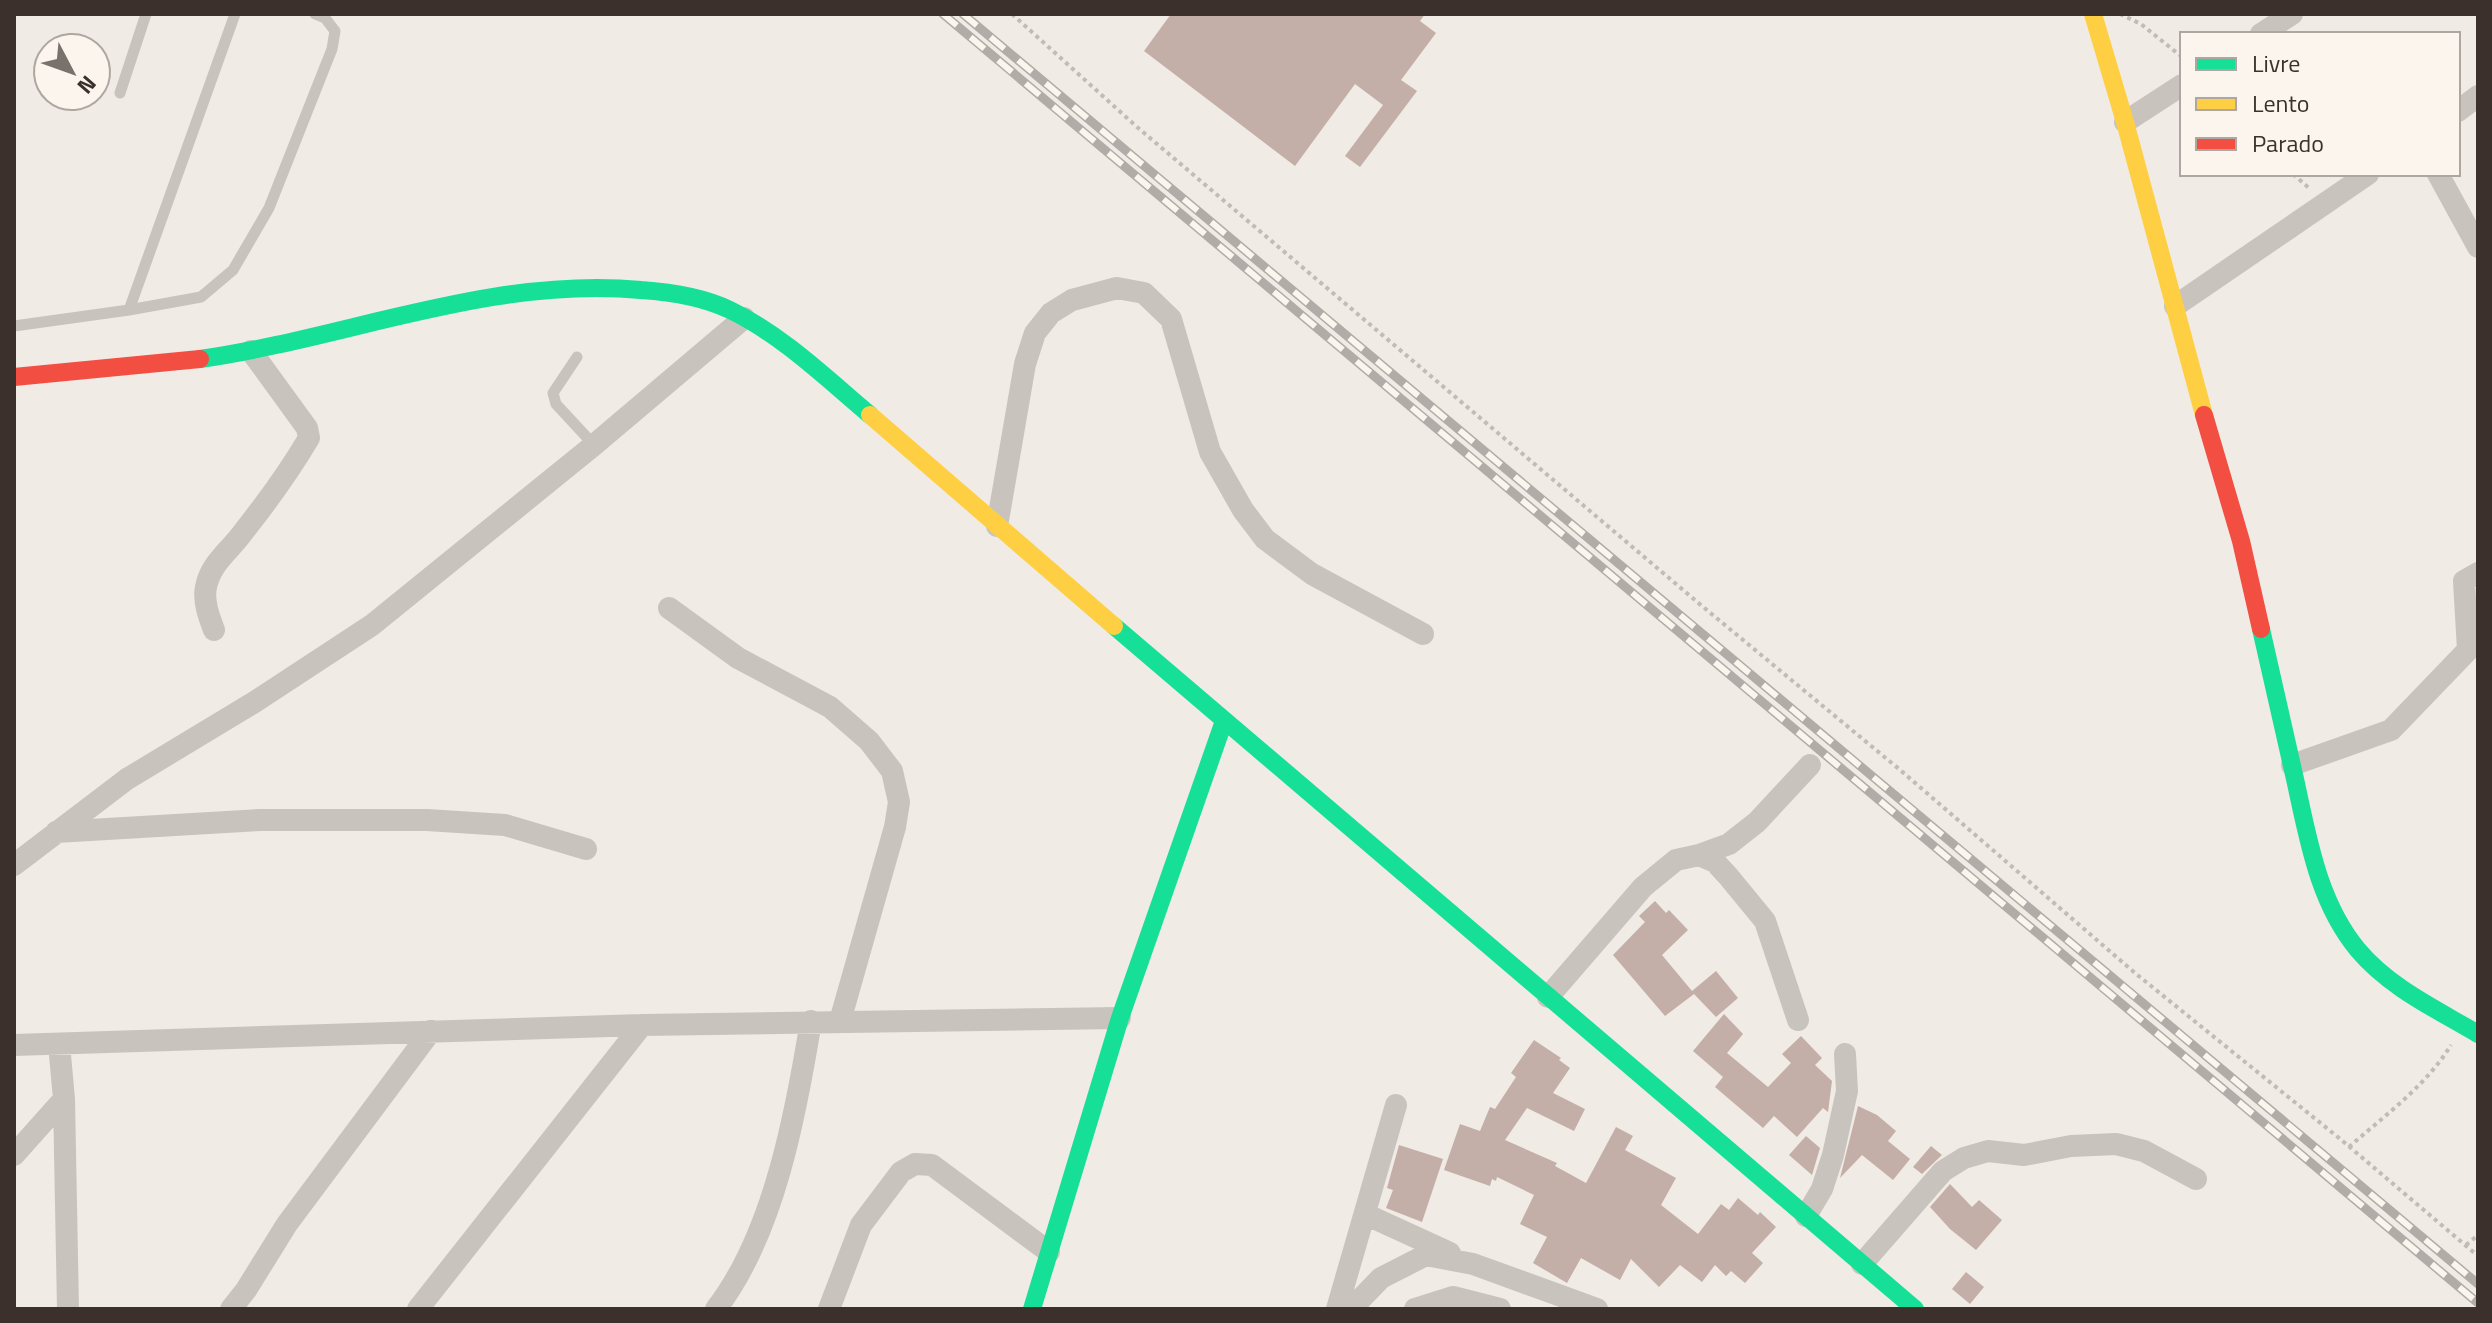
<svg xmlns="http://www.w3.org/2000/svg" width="2492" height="1323" font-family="'Titillium Web',sans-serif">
<rect width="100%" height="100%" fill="#f0ebe5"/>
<!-- building -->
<path fill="#c3afa7" d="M1171,14H1425L1420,21L1436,33L1401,80L1417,91L1360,167L1345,156L1383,105L1355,84L1295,166L1144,51Z
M1655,901L1666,913L1669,910L1688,930L1662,955L1692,991L1716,971L1738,998L1716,1017L1694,994L1665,1016L1613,955L1645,922L1639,916Z
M1724,1014L1743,1034L1727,1053L1768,1087L1791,1063L1782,1054L1801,1036L1822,1058L1815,1065L1832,1081L1828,1112L1823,1108L1797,1137L1774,1116L1763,1128L1715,1087L1723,1077L1693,1051Z
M1534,1040L1561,1058L1559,1060L1570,1068L1553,1093L1585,1109L1574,1131L1527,1108L1505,1140L1557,1163L1555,1166L1586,1183L1616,1127L1633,1136L1625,1150L1676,1178L1661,1205L1698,1234L1721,1204L1729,1210L1738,1198L1758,1215L1760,1212L1776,1227L1752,1253L1763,1263L1745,1283L1731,1271L1726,1276L1715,1265L1702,1282L1680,1265L1659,1287L1631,1259L1620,1280L1581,1258L1567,1283L1533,1263L1547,1237L1520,1224L1534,1195L1497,1177L1496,1181L1492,1179L1490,1186L1444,1170L1460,1124L1480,1131L1490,1107L1495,1109L1516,1077L1511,1073Z
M1858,1106L1877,1115L1896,1131L1888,1141L1910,1159L1893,1180L1862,1155L1840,1178Z
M1806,1136L1820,1148L1812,1175L1789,1155Z
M1399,1145L1443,1159L1422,1222L1386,1208L1393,1190L1387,1188Z
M1931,1146L1942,1155L1922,1174L1913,1167Z
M1950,1184L1972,1207L1979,1200L2002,1220L1976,1250L1950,1229L1930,1207Z
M1966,1272L1984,1287L1970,1304L1952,1289Z"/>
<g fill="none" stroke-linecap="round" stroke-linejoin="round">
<!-- path -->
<path stroke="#c2bbb6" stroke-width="4" stroke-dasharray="4 4" stroke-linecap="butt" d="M1012,14L1137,127L1702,606L1899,769L2135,973L2339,1138L2478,1256
M2120,14L2141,24L2182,57
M2293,174L2309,188
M2349,1147C2384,1116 2426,1086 2451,1045
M2466,1245L2478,1235"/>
<!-- lane -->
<path stroke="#c9c3be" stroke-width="11" d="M120,93L146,14
M129,310L235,14
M14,326L129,310L201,297L233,270L269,208L332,49L335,31L325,18L315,14
M577,357L553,393L556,404L594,445"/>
<!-- street -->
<path stroke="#c9c3be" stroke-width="22" d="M2261,34L2292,14
M2458,111L2478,96
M2125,122L2182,85
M2438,174L2478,247
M2175,306L2368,174
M997,526L1025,364L1035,333L1051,313L1072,300L1117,288L1144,293L1171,319L1210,452L1243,510L1265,539L1312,574L1423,634
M669,608L738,658L830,707L869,741L892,771L899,802L895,827L840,1021
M214,630C209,617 203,601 206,587C211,562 230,551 244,531C267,502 290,470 309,438L307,428L251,351
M2292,765L2391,730L2468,650L2464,581L2478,573
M56,832L260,820H427L505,825L586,849
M1699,855L1729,844L1757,822L1810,765
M14,865L127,779L253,703L372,625L594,445L744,318
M1548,997L1643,887L1676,860L1699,855L1715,862L1728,876L1765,921L1798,1020
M59,1044L64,1099L68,1309
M14,1045L642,1025L1120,1018
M14,1155L64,1099
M1365,1214L1450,1253
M1806,1216L1822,1189L1833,1155L1847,1091L1845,1054
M1862,1264L1943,1171L1964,1158L1988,1151L2024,1155L2071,1146L2116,1144L2144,1151L2196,1179
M231,1309L246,1290L287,1224L431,1031
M418,1309L642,1025
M716,1309C774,1234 796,1113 811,1021
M829,1309L861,1225L901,1172L915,1164L932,1165L1049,1252
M1337,1309L1396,1105
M1351,1309L1381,1278L1426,1255L1473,1264L1597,1309
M1415,1309L1453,1297L1500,1309"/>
<!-- fast -->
<path stroke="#16e098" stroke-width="18" d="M200,359C347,338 491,276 641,290C671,292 703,297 730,310C782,335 826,378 870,415
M1114,626L1915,1309
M2261,629C2272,679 2284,729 2295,779C2308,838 2318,902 2358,950C2390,988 2436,1009 2478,1034
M1032,1309L1120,1018L1224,721"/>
<!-- slow -->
<path stroke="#ffcf43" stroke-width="18" d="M2093,14L2125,122L2204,415
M870,415L1114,626"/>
<!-- jam -->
<path stroke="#f24e42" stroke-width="18" d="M14,377L200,359
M2204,415L2241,541L2261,629"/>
<defs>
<path id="rail" d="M943,14L2478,1303
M963,14L2478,1284"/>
</defs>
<!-- rail casing -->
<use href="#rail" stroke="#b1aca8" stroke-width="9"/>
<!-- rail -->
<use href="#rail" stroke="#fbf5ee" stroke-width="6" stroke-dasharray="18" stroke-linecap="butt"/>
</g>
<!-- border -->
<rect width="2492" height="1323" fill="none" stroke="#3b302b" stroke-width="32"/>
<!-- legend -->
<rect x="2180" y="32" width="280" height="144" fill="#fbf5ee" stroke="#aea6a0" stroke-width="2"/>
<rect x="2196" y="58" width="40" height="12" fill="#16e098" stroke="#aea6a0" stroke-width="2"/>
<text x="2252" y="72" font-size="24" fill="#3b302b">Livre</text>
<rect x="2196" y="98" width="40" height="12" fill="#ffcf43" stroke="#aea6a0" stroke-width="2"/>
<text x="2252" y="112" font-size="24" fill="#3b302b">Lento</text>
<rect x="2196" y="138" width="40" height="12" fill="#f24e42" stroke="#aea6a0" stroke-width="2"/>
<text x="2252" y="152" font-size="24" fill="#3b302b">Parado</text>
<!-- north arrow -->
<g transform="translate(72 72) rotate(131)"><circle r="38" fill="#fbf5ee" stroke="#aea6a0" stroke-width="2"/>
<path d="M0-6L14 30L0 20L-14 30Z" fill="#7a716c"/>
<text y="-12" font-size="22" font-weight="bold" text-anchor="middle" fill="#3b302b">N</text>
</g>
</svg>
